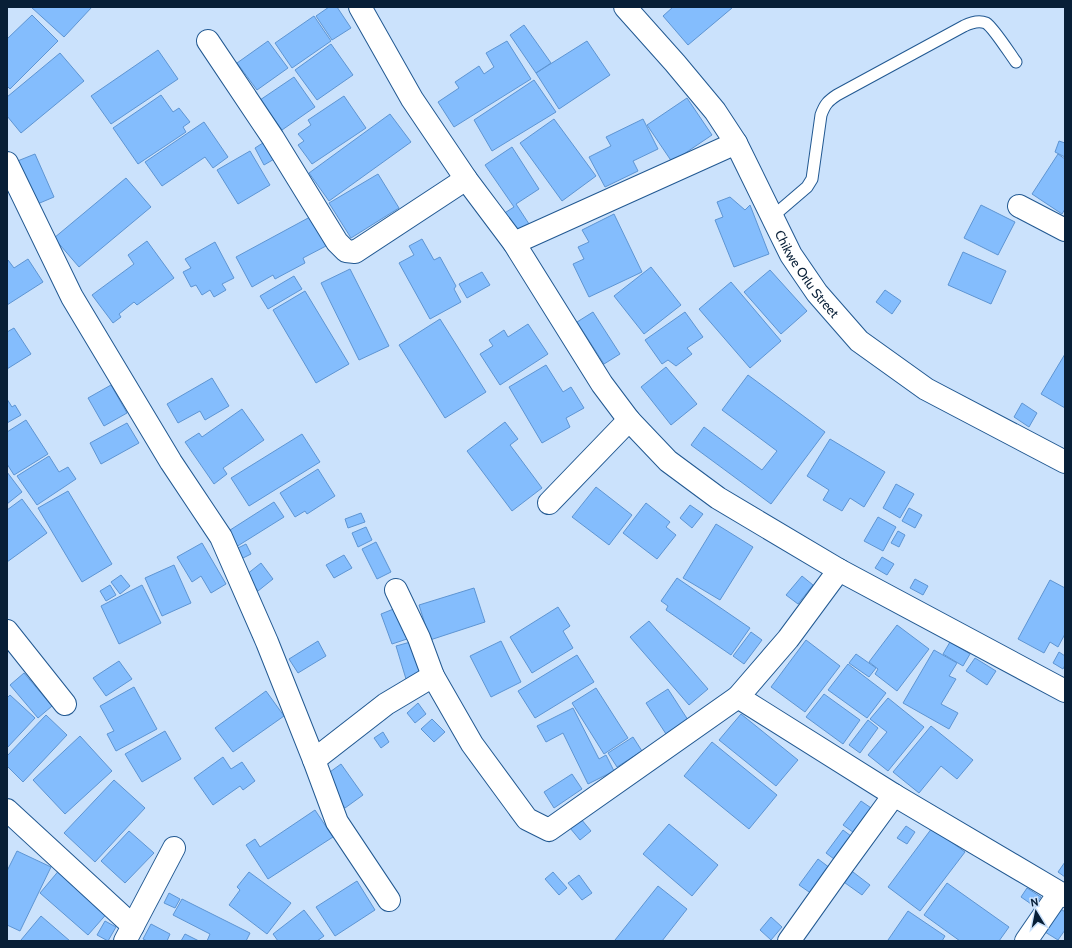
<svg xmlns="http://www.w3.org/2000/svg" width="1072" height="948" font-family="Cabin,sans-serif">
<rect width="100%" height="100%" fill="#cbe2fc"/>
<!-- building -->
<path fill="#84bdfd" stroke="#5e95d3" d="M31,7H92L64,37Z
M329,7H337L351,28L332,40L316,16Z
M673,7H731L732,8L688,45L663,16Z
M32,15L58,41L10,89L7,86V39Z
M314,16L331,41L292,68L275,43Z
M524,25L551,63L536,73L510,35Z
M268,41L288,68L257,90L237,63Z
M507,41L531,79L454,127L438,102L459,88L455,82L479,66L484,74L494,67L486,53Z
M587,41L610,75L559,109L536,73Z
M331,44L353,75L317,100L295,70Z
M158,50L178,79L111,124L91,96Z
M60,53L84,81L21,133L7,116V97Z
M294,77L315,107L282,130L260,100Z
M534,80L556,112L492,151L474,120Z
M161,95L173,112L179,108L190,122L183,127L186,132L138,164L113,128Z
M344,96L366,128L312,164L298,145L304,141L298,134L311,125L308,120Z
M687,98L712,135L672,162L647,125Z
M390,114L411,142L329,201L309,173Z
M554,119L596,176L562,201L520,143Z
M643,119L658,149L633,161L638,171L605,187L589,157L611,146L606,137Z
M204,122L228,157L213,168L205,157L162,186L145,162Z
M266,141L276,158L264,165L255,148Z
M1059,141L1065,143V157L1055,152Z
M512,147L539,189L516,204L531,227L517,236L503,214L514,207L485,165Z
M250,151L270,185L238,204L217,170Z
M35,154L54,197L35,205L15,162Z
M1058,154L1065,159V209L1062,214L1032,194Z
M378,174L399,208L351,238L329,203Z
M126,178L151,207L79,267L54,238Z
M730,197L745,210L750,205L769,254L734,267L715,220L723,217L717,202Z
M981,205L1015,222L998,255L964,238Z
M614,214L642,272L589,297L573,264L584,259L578,247L589,242L582,230Z
M310,217L326,246L303,258L305,263L275,279L273,275L252,287L236,257Z
M422,239L434,260L440,257L456,286L454,289L461,302L430,319L399,263L414,255L409,246Z
M147,241L174,278L137,305L134,302L119,314L121,317L113,323L92,295L134,264L128,255Z
M215,242L234,278L222,284L226,290L214,297L210,290L202,295L196,285L191,287L183,272L191,268L185,259Z
M963,252L1006,271L991,304L948,285Z
M28,259L43,282L7,305V261L8,260L14,268Z
M651,267L681,305L644,334L614,296Z
M350,269L389,346L359,360L321,283Z
M770,270L807,311L781,334L744,292Z
M482,272L490,285L467,298L459,284Z
M294,276L302,289L268,309L260,296Z
M731,282L781,341L750,368L699,309Z
M885,290L901,301L892,314L876,302Z
M305,291L349,364L316,383L273,310Z
M593,312L620,354L604,364L577,322Z
M685,312L703,337L687,348L692,354L676,366L668,360L662,364L645,340Z
M440,319L486,392L445,418L399,345Z
M528,324L548,354L500,385L480,354L493,346L489,340L504,330L508,337Z
M14,328L31,354L7,369V332Z
M1065,354V408L1041,394Z
M546,365L563,392L571,387L584,408L566,418L570,427L542,443L509,387Z
M666,367L697,404L671,425L641,387Z
M748,375L825,432L771,504L691,445L704,427L762,470L777,451L722,410Z
M212,378L229,406L205,420L200,411L178,423L167,404Z
M111,385L127,413L104,426L88,398Z
M7,399L12,407L15,405L21,415L7,423Z
M1022,403L1037,413L1029,427L1014,417Z
M242,409L264,440L223,468L227,474L214,484L185,442L199,433L202,437Z
M26,420L48,454L14,475L7,464V432Z
M505,422L518,439L510,445L542,488L512,511L467,451Z
M127,423L139,443L101,464L90,443Z
M302,434L320,462L249,506L231,478Z
M830,439L885,472L864,507L850,498L842,511L823,500L829,490L807,476Z
M49,456L59,472L68,467L76,479L37,505L17,476Z
M318,469L335,496L307,514L305,511L295,517L280,493Z
M7,472L22,492L7,504Z
M896,484L914,494L900,518L883,508Z
M596,487L632,515L609,545L572,517Z
M68,491L112,564L82,582L38,508Z
M22,499L47,533L7,562V510Z
M274,502L284,517L236,547L227,532Z
M646,503L670,522L666,527L676,535L657,559L623,533Z
M690,505L703,514L692,528L680,518Z
M909,508L922,515L915,528L902,521Z
M361,513L365,522L348,528L345,519Z
M878,517L896,527L883,551L864,541Z
M716,524L753,547L720,600L683,578Z
M366,527L372,540L358,547L352,533Z
M898,531L905,535L899,547L891,543Z
M376,542L391,572L377,579L362,549Z
M202,543L226,584L211,593L201,576L192,582L177,557Z
M246,544L251,554L241,559L236,549Z
M344,555L352,568L334,578L326,565Z
M882,557L894,564L887,575L875,568Z
M261,563L273,579L258,591L246,575Z
M174,565L191,603L162,616L145,578Z
M121,575L130,586L120,594L111,582Z
M802,576L813,585L798,604L786,595Z
M677,578L750,628L731,655L666,610L668,606L661,601Z
M915,579L928,586L923,595L910,588Z
M1050,580L1065,588V634L1058,647L1050,642L1044,653L1018,639Z
M110,585L116,595L106,601L100,591Z
M142,585L161,623L119,644L101,606Z
M474,588L485,622L430,640L419,605Z
M558,607L570,626L563,631L573,648L532,673L510,637Z
M396,608L407,639L392,644L381,614Z
M649,621L708,689L689,705L630,637Z
M897,625L929,649L897,691L875,674L878,669L869,662Z
M751,632L762,640L744,664L733,656Z
M806,640L840,666L805,712L771,687Z
M318,641L326,656L298,673L289,659Z
M414,641L424,674L406,679L396,646Z
M501,641L521,682L491,697L470,656Z
M950,642L970,654L963,666L943,654Z
M934,650L957,663L949,676L956,679L941,704L958,713L949,729L903,703Z
M1059,652L1065,656V665L1063,669L1053,663Z
M856,654L876,668L869,677L849,663Z
M577,655L594,682L535,718L518,691Z
M975,658L996,671L987,685L966,671Z
M119,661L132,679L106,696L93,678Z
M848,664L886,693L867,718L828,690Z
M24,673L52,706L38,718L10,685Z
M134,687L157,729L116,751L107,734L114,731L100,706Z
M596,688L628,738L604,754L572,703Z
M668,689L688,720L666,734L646,703Z
M266,691L284,716L233,752L215,728Z
M824,694L860,720L843,744L806,717Z
M10,695L35,718L7,748V698Z
M888,698L924,727L888,771L868,755L887,732L870,719Z
M418,703L426,714L415,723L407,713Z
M573,708L599,759L606,755L614,771L588,784L563,733L546,742L537,726Z
M741,714L798,760L776,786L719,740Z
M46,715L67,735L23,782L7,766V756Z
M432,719L445,732L434,742L421,729Z
M868,720L878,728L860,753L849,745Z
M931,726L973,760L957,779L941,766L919,793L893,772Z
M165,731L181,759L142,782L125,754Z
M383,732L389,742L381,748L374,738Z
M80,736L112,771L65,814L33,780Z
M633,737L642,751L617,767L608,753Z
M712,742L777,795L749,829L684,776Z
M223,757L231,769L242,762L255,781L243,790L240,786L213,805L194,778Z
M341,764L363,795L345,808L323,777Z
M572,774L582,789L554,808L544,792Z
M114,780L145,808L95,862L64,833Z
M861,801L874,810L857,835L843,825Z
M315,810L333,837L268,879L246,845L255,839L260,847Z
M581,819L591,831L580,840L570,828Z
M669,824L718,865L692,896L643,854Z
M906,826L915,832L907,844L897,838Z
M932,828L965,852L920,911L888,887Z
M843,830L855,839L838,862L826,853Z
M129,831L154,853L125,883L101,861Z
M17,851L51,867L20,931L7,925V871Z
M818,859L830,868L812,894L799,885Z
M1065,862V877L1058,872Z
M61,868L110,910L88,935L40,893Z
M849,869L870,885L862,895L841,880Z
M249,872L291,903L267,934L229,905L240,890L237,887Z
M553,872L567,888L559,895L545,879Z
M579,875L592,893L582,900L568,883Z
M357,881L375,910L335,936L316,907Z
M947,883L1009,927L999,941H960L924,915Z
M658,886L687,909L662,941H616L615,940Z
M1027,888L1041,897L1034,906L1021,897Z
M169,893L180,899L175,908L164,903Z
M182,899L250,933L246,941H207L210,934L173,915Z
M1061,909L1065,912V930L1058,940L1045,932Z
M304,910L324,936L317,941H278L273,934Z
M908,911L945,936L942,941H889L888,940Z
M41,916L70,941H22L21,940Z
M771,917L782,927L771,940L760,930Z
M105,921L116,927L108,941L97,935Z
M151,924L170,934L167,941H147L143,939Z
M185,934L199,941H181Z"/>
<g fill="none" stroke-linecap="round" stroke-linejoin="round">
<defs>
<path id="service" d="M772,217L807,187L812,179L821,115C825,104 828,101 837,95L964,26C970,23 979,20 986,23C993,27 1010,54 1016,62"/>
<g id="minor">
<path d="M360,7L412,99L466,179L514,243L602,384L629,420L668,461L718,498L839,570L1065,691"/>
<path id="s1" d="M625,7L675,63L715,111L736,143L791,255L817,293L859,341L926,389L1065,462"/>
<path d="M208,41L273,138L337,242L346,251L355,252L466,179"/>
<path d="M7,163L72,297L171,462L221,537L267,642L314,760L337,822L389,900"/>
<path d="M1019,206L1065,230"/>
<path d="M514,243L736,143"/>
<path d="M549,503L629,420"/>
<path d="M396,590L419,638L433,676L472,744L527,819L549,830L738,697L788,639L839,570"/>
<path d="M7,631L65,704"/>
<path d="M738,697L894,795L1065,896"/>
<path d="M314,760L386,704L433,676"/>
<path d="M7,810L133,926"/>
<path d="M125,941L174,848"/>
<path d="M789,941L843,865L894,795"/>
<path d="M1026,941L1059,893"/>
</g>
</defs>
<!-- service casing -->
<use href="#service" stroke="#225992" stroke-width="13"/>
<!-- minor casing -->
<use href="#minor" stroke="#225992" stroke-width="24"/>
<!-- service -->
<use href="#service" stroke="#fff" stroke-width="11"/>
<!-- minor -->
<use href="#minor" stroke="#fff" stroke-width="22"/>
</g>
<g text-anchor="middle" dominant-baseline="central" stroke-width="3.5" stroke-linejoin="round" paint-order="stroke">
<!-- street labels -->
<g font-size="13" fill="#081f37" stroke="#cbe2fc">
<text stroke="none"><textPath href="#s1" startOffset="325">Chikwe Orlu Street</textPath></text>
</g>
</g>
<!-- border -->
<rect width="1072" height="948" fill="none" stroke="#081f37" stroke-width="16"/>
<!-- north arrow -->
<g transform="translate(1036 912) rotate(350)" stroke="#cbe2fc" stroke-width="3" paint-order="stroke">
<path d="M0-3L7 15L0 10L-7 15Z" fill="#081f37"/>
<text y="-6" font-size="11" font-weight="bold" text-anchor="middle" fill="#081f37">N</text>
</g>
</svg>
